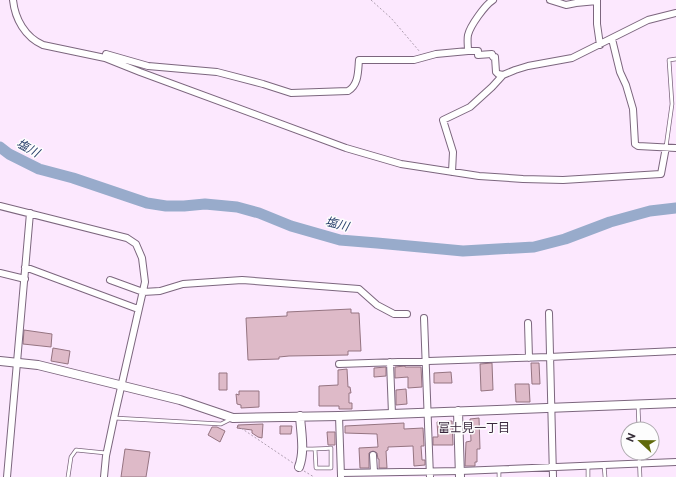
<svg xmlns="http://www.w3.org/2000/svg" width="676" height="477" font-family="Raleway,'Noto Sans JP',sans-serif">
<rect width="100%" height="100%" fill="#fce8fe"/>
<g fill="none" stroke-linecap="round" stroke-linejoin="round">
<!-- river -->
<path stroke="#98abcb" stroke-width="11" d="M0,147L9,154L39,169L73,178L147,203L166,206H184L205,204L237,207L259,213L291,226L340,240L377,243L463,251L534,247L565,239L610,222L650,211L676,208"/>
</g>
<!-- building -->
<path fill="#debac8" stroke="#957481" d="M351,309V313H359L361,351H348V355L289,356L279,357V359L248,360L246,318L287,316V312Z
M24,330L52,334L51,347L23,344Z
M53,348L70,351L68,364L51,361Z
M492,363L493,390L481,391L480,364Z
M531,363H539L540,384H532Z
M405,366V367H421L422,387L408,388V377L395,378V367Z
M386,367V376L374,377V368Z
M347,369L348,387H350L351,393H349V403H352V409H339V406H319V386L338,385V370Z
M451,372L452,383H434V373Z
M219,373H227V390H219Z
M515,384H529L530,402H516Z
M406,389L407,404L396,405V390Z
M239,391H259V407L241,408V405L237,404L236,394L239,395Z
M479,418L480,449H477V462H475V466H465L466,442L471,441L470,419Z
M452,421L453,445H433V437H438L437,422Z
M404,423V429L423,428L424,446H421L422,460H425V465L414,466L413,446L388,447V450L386,451L387,468H379V459H378L377,453L373,451L369,453V468H360L359,448L378,447L377,434L345,433V426Z
M263,424L262,438L258,437L252,433V430L237,428L238,425Z
M280,426H292L291,434H280Z
M212,427H217L225,431L220,442L208,435Z
M327,432H335V445H328Z
M125,449L150,452L146,477H121Z"/>
<g fill="none" stroke-linecap="round" stroke-linejoin="round">
<defs>
<path id="lane" d="M666,147L672,104L669,60L676,59
M638,405L639,429
M114,418L221,424L231,419
M304,449C313,449 322,449 331,448V468H316L315,449
M639,453L640,477
M588,465V477
M604,465L605,477
M499,469V477
M68,477L71,457L76,450L106,453"/>
<path id="street" d="M13,0C15,19 25,37 43,45L105,58L140,72L346,148L401,164L479,176L523,179L563,180L661,174L666,147
M550,0L566,5L576,3L597,1
M597,0V24L600,45
M612,39L620,72L626,85L633,109L635,144L638,146L676,148
M468,51H478V55L492,54L493,57H495L496,72L498,74L503,75
M106,54L148,66L217,72L263,84L291,93L348,91C359,85 358,70 359,60H414L436,54L468,51C468,46 467,40 468,35C470,26 485,5 493,0
M452,172L453,152L443,120L470,107L492,87L503,75L515,70L528,66L572,58L648,20L676,13
M0,206L127,238L136,244L142,258L145,282L114,418L106,456L104,477
M25,267L138,309
M0,273L25,279
M110,280L143,292L160,291L183,284L242,280L359,289L377,305L394,314H407
M549,313L553,477
M424,318L430,477
M528,323L529,358
M390,362L392,414
M339,364L549,357L676,351
M339,416L341,476
M373,455L374,472
M341,473L460,471L676,462
M7,477L30,213"/>
<path id="secondary" d="M0,361L38,365L180,400L233,418L339,416L676,403
M458,411L460,477
M299,467C305,451 301,433 300,416"/>
</defs>
<!-- lane casing -->
<use href="#lane" stroke="#7c667e" stroke-width="4.5"/>
<!-- street casing -->
<use href="#street" stroke="#7c667e" stroke-width="8"/>
<!-- secondary casing -->
<use href="#secondary" stroke="#7c667e" stroke-width="10"/>
<!-- path -->
<path stroke="#af9fb1" stroke-width="1" stroke-dasharray="2 2" stroke-linecap="butt" d="M371,0L391,18L420,52
M238,426L293,463
M304,471L314,477"/>
<!-- lane -->
<use href="#lane" stroke="#fff" stroke-width="3"/>
<!-- street -->
<use href="#street" stroke="#fff" stroke-width="6"/>
<!-- secondary -->
<use href="#secondary" stroke="#fff" stroke-width="8"/>
</g>
<g text-anchor="middle" dominant-baseline="central" stroke-width="3" stroke-linejoin="round" paint-order="stroke">
<!-- water labels -->
<g font-size="12" font-style="italic" fill="#253d69" stroke="#fdfdfd">
<text transform="translate(28 148) rotate(29)">塩川</text>
<text transform="translate(337 224) rotate(14)">塩川</text>
</g>
<!-- neighbourhood labels -->
<g font-size="12" fill="#39273c" stroke="#fdfdfd">
<text x="474" y="428">富士見一丁目</text>
</g>
</g>
<!-- north arrow -->
<g transform="translate(640 441) rotate(292)"><circle r="19" fill="#fdfdfd" stroke="#ada9ae"/>
<path d="M0-3L7 15L0 10L-7 15Z" fill="#60690b"/>
<text y="-6" font-size="11" font-weight="bold" text-anchor="middle" fill="#352c37">N</text>
</g>
</svg>
